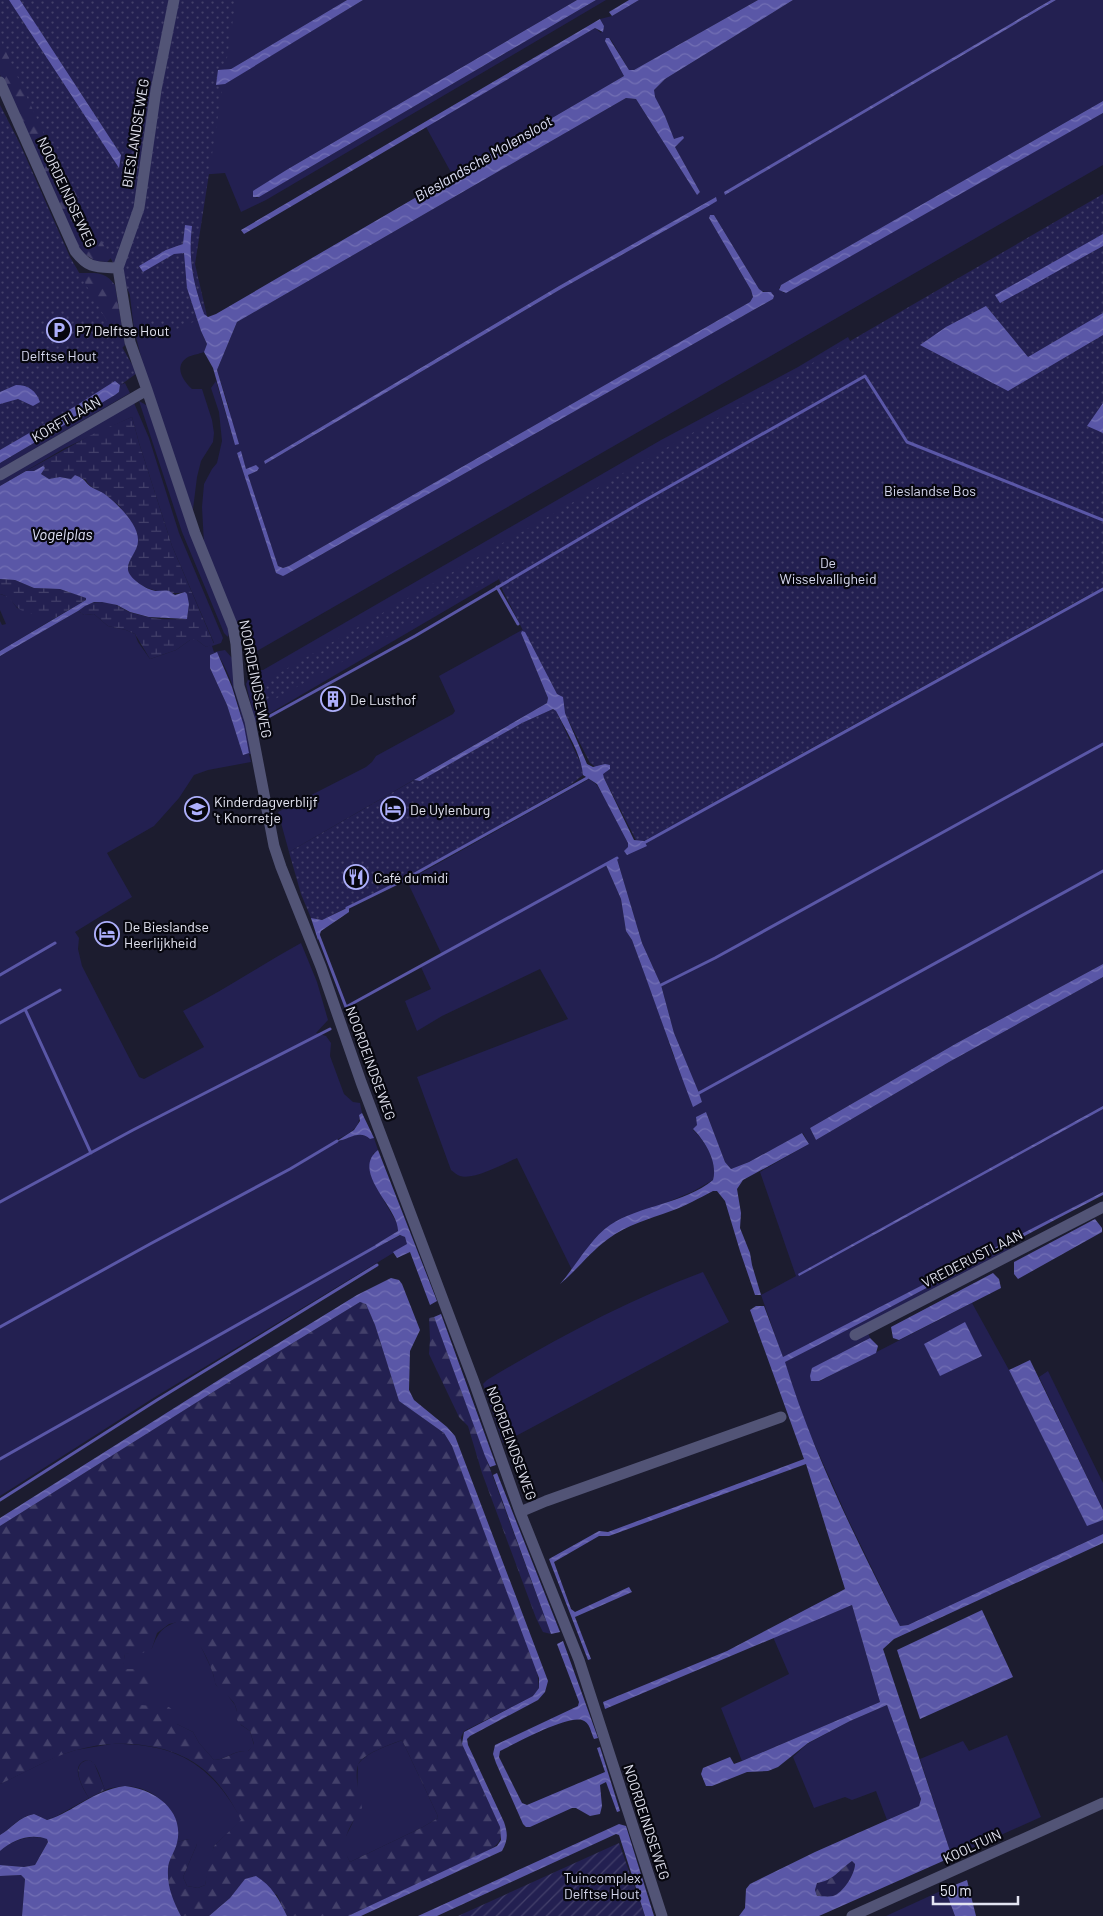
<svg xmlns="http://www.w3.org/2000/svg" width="1103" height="1916" font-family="Barlow,sans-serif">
<defs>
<pattern id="forest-firs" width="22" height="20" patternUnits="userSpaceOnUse" patternTransform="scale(1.25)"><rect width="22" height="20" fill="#232051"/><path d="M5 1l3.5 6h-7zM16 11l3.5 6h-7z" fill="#43406a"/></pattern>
<pattern id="wetland-marsh" width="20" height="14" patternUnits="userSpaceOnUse" patternTransform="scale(1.25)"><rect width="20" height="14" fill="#232051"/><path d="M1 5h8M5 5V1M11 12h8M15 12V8" fill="none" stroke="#43406a"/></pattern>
<pattern id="park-dots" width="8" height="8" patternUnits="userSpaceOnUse" patternTransform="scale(1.25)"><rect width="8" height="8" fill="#232051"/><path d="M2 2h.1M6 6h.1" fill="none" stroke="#43406a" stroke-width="1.8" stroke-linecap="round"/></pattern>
<pattern id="garden-furrows" width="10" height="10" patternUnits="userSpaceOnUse" patternTransform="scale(1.25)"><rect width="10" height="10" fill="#232051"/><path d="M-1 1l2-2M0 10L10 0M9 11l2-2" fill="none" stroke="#43406a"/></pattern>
<pattern id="water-waves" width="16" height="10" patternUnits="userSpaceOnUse" patternTransform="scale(1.25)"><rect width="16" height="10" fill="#5a57a7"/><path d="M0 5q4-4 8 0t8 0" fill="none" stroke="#726fb4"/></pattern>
</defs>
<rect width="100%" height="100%" fill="#1c1c2f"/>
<!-- grass -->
<path fill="#232051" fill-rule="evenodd" d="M178,0H347L231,69L223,70L216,85L225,83L363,0H577L288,169L253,196L257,198L596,0H606L266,200L241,212L225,173L199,175Z
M639,0H758L634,70H629L610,38L624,76L453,176L426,127L595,28L601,33L604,26L600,19L612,16Z
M793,0H1051L725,192V195L1056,0H1103V101L781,285L779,288L784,293L1103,113V165L257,651L243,639L212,567L204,544L202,507L204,484L212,469L217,463L222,441L219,412L211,388L216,381L235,445L229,408L217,370L237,322L626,98L636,99L697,195L700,192L675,147L683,136L674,140L665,116L654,97V90L665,79ZM716,197L707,207L561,289L265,464L264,461L559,286ZM714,215L759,289C763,294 769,290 773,294V299L287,574L283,575L276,573L237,453L241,452L246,469L257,471L248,475L278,566L283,568L289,566L750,302L753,297L751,290L709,218V216Z
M182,252L201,331L207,344L204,352C199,354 192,355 188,357C173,366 183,381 192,389H202L212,420L214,433L213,442L201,461L197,477L192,517L144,369L134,329L127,272Z
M848,337L857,354L501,578L255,722L246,684L252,671L263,670L661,440L798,367Z
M125,383L130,393L0,469V463L115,395L119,392L120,385Z
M139,401L148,406L152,415C170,475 188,533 213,590C218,601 232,626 228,637L224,633L182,532Z
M134,403L149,438L179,533L223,638L221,643L212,646L214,652L225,650L232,658L252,754H249L251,762L208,770L194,775L179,798L154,826L107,853L132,897L75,932L79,938L78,949L82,966L139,1077L144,1079L204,1047L183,1011C224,990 261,965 301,943L317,982L328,1020L316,1033L326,1036L331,1043L330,1056L344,1094L353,1102L360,1103L362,1113L359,1115C361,1129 347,1134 337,1140L338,1142C349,1137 360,1130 370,1139L374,1138L378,1150L373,1154L383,1199L398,1225V1231L375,1245L376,1248L401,1235L405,1237L408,1244L155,1397L0,1496V656L78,611L84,615L94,614L108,626L126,630L135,634L138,642L150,659L176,650L190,640H197L206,647L214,643L172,546L139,443L132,417L65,448L0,486V479ZM216,652C236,681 242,719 249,753L243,754L227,705L210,668V655Z
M1103,586V964L957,1043L810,1128L816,1140L949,1062L1103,977V1192L783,1358L761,1295L796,1276L760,1172L809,1144L803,1133L749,1162L731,1169L725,1162L706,1112L697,1117V1125L693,1130C706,1142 718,1162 713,1180L692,1192L609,1226L587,1249L572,1270L517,1158C503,1164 474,1180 460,1176C457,1175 454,1172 451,1170L417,1077L568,1019L540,969L442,1016L417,1031L405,1001L431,989L421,967L442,955L407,881L589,779L596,784L638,848L646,839L1061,612ZM617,859L642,943L661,985L674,1033L699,1094L702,1102L693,1106L679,1064L673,1055L660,1015L632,940L626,931L621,899L606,865Z
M0,594L9,597L17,608L55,618L0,651V621L2,625L6,624L0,610Z
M535,625L543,638L522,631L521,633L548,698L547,703L289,852L278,812L366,767L372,762L376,756L453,714L455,711L439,676L522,630Z
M1007,1246L1010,1251L868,1333L870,1338L813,1368L811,1381H820L972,1303L1009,1370L1087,1525L1103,1520V1534L908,1625L900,1626L847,1517L805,1423L784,1362L925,1288Z
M703,1272L729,1322L503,1443L483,1384L487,1380C555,1339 628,1300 703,1272Z
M1048,1371L1103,1483V1510L1039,1377Z
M852,1605L880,1702L742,1761L721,1708L789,1674L773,1637Z
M182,1620L198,1640L212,1670L216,1685L226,1693L235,1705L241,1725L250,1731L254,1745L248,1751C233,1750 228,1759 214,1760L199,1743L193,1732L140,1706V1696L148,1670L122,1669L125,1654L152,1648C159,1630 164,1626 182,1620Z
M887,1705L921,1799L919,1806L887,1820L876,1791L852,1800L845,1797L814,1808L793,1757L807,1744L850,1721Z
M1007,1735L1041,1817L952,1857L920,1759L963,1741L969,1751Z
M402,1740L437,1814L438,1818L423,1827L350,1862C337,1840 348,1837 354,1819C358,1808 357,1777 358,1764C368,1751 388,1746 402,1740Z
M111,1744C176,1743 210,1763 242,1820L214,1846L205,1885L198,1888L187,1886L183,1877L197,1844L189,1839L177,1842C179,1803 143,1776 105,1790C102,1782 99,1772 95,1765C89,1755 76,1762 78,1773C79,1781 84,1791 89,1798L57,1816L46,1820L34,1814C18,1817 13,1827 0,1835V1784L57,1756L76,1750Z
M32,1837L47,1838L48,1842L35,1865L24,1867L0,1865V1851C10,1842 19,1839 32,1837Z
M21,1875L25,1879L22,1916H0V1876Z
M945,1889L955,1916H886Z"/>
<!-- forest -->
<path fill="url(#forest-firs)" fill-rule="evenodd" d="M0,4L114,255L107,262L95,261L80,251L0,75Z
M80,273C96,273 105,271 115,285L125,345L119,351L74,275Z
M360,1302L366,1303L375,1325L399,1401L444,1433L452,1446L537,1671L539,1688L533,1696L464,1731L461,1737L462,1744L500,1827C503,1842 497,1846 485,1852L348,1916H287L277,1895L245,1880L230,1898L209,1916H181C173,1901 164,1883 168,1865C170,1858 175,1850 177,1842L189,1839L196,1840L197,1844L183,1877L187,1886L198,1888L205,1885L209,1860L214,1846L241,1820C233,1804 224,1789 211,1776C178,1742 117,1737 73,1751C47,1759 25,1773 0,1784V1526L229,1382ZM182,1621C195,1636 206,1653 212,1671C214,1675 214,1679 215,1683C219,1691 229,1695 234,1703C242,1717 227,1717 250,1731L254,1744L248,1751C234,1750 228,1759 214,1760L199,1743L193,1732L177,1724L176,1713L169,1707L140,1705V1696L153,1691L156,1681L148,1669H123L125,1654L143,1653L152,1648L157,1633L169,1624ZM402,1740L437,1814L438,1818L423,1827L350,1862C338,1842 350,1825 362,1808C360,1796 354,1777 358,1765C361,1754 392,1744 402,1740Z
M434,1317L551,1634L543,1632L536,1618L482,1473L468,1426L459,1417L429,1354L430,1339L429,1318Z
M89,1760L94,1763L105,1790L89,1798C82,1787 69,1763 89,1760Z
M852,1861L855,1864C855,1874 843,1893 833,1896C828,1897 822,1896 817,1896L815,1890L817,1883C833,1881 839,1870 852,1861Z"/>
<!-- wetland -->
<path fill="url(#wetland-marsh)" d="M132,417L139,443L172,546L214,644L206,647L197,640H190L176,650L150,659L135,634L126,630L108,626L94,614L84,615L78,611C88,600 105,600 118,606C122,608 125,610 129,612C135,614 145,616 152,618C163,620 175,619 187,619L189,604L185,592C171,596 132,589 128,571C127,566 130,561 132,556C143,536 134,525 121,508C114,498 89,489 86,480L75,475L71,479L61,477L49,479L41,474L45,468L34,471H26L93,434Z
M0,579L15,580L34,588L60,589L87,598L86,600L55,618C45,616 33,615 23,611C13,607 12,596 0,594Z"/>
<!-- park -->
<path fill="url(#park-dots)" d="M0,0H236L195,264L207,316L154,339L44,134L0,39Z
M0,105L20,144L70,257L137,373L85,411L0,459Z
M1103,194V587L638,844L600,770L590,763L502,589L498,575L259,708L257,686Z
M553,709L556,711L582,766L583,775L570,785L405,879L322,920L311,918L301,894L289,852L414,780L420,781L522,723Z"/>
<!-- garden -->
<path fill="url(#garden-furrows)" d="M619,1843L645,1916H458Z"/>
<!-- water -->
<path fill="url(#water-waves)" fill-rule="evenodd" d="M9,0H20L121,155L119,168Z
M347,0H363L225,84L216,85L218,70L231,69Z
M577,0H596L259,197H253V191L288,169Z
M629,0H639L612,16L609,12Z
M758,0H793L665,79L654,90L655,97L665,116L674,139L683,136L684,138L675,147L700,192L697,195L636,99L626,98L237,322L217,370L239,444L235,445L213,368L204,352L207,344L201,331L187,288L184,253L174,254L143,272L139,266L166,250L183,244L185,225L192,226C188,259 193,283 204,314L208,317L216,314L624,76L605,41L606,38H609L629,70H634Z
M1051,0H1056L725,195L724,192Z
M600,19L604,26L603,32L595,28L244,234L241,230Z
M1103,101V113L786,293L779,290L781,285Z
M716,197L717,201L707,207L561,289L265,464L264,461L559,286Z
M710,215H714L759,289L763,292H771L774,296L773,299L287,574L283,576L276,573L237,453L241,451L246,469L256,465L259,468L257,471L248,475L278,566L283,568L289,566L750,302L753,297L751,290L709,218Z
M1103,234V246L1000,303L995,295Z
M986,306L1028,357L1103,313V335L1008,391L920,345L946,327Z
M115,381L120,385L119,392L115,395L0,463V450L74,407Z
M16,385C29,385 36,391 40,402L33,406L18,399L0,404V392Z
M1103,403V433L1087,426Z
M43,466L45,468L41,474L49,479L60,477L71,479L75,475C88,480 84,483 93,488C96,490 100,491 103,493C116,502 139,524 138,541C138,552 124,563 129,573C133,581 149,591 157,591C161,591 165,590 169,591C171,592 173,594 175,595L185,592L187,594L189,604L187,619L149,617L130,612L117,605L102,602H94L85,606L78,611L0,656V651L86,600V598L60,589L34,588L15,580L0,579V486L26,471H34Z
M522,631L525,632L557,694L563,697L565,713L587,764L593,767L605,764L610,765V769L603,774L604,778L634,840L644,841L647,846L627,855L624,851L628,847V843L597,784L583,775C581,753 566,731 556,711L553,709L522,723L420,781L414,780L547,703L548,698L521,633Z
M217,652L232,687L244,726L249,753L243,755L227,705L210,668V655Z
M617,859L642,943L661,985L674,1033L699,1093L702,1102L693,1107C672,1052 653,996 632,940L626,931L621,899L606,865Z
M349,907V912L321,931L318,940L311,918L322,920Z
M1103,964V977L949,1062L816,1140L810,1128L957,1043Z
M1103,1106V1109L799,1276L798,1274Z
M706,1112L725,1162L731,1169L749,1162L802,1133L809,1144L743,1180L737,1189L741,1213L740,1228L750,1253L752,1265L761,1295H755L740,1251L725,1201L717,1191H713C699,1198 686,1206 671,1211C649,1219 627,1225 608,1239C590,1252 577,1270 560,1284C575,1267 591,1238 610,1225C640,1205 684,1204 713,1180C718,1162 705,1141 693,1129L697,1125L696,1117Z
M362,1113L374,1138L370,1139C359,1129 349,1140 337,1141L354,1130L360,1121L359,1115Z
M378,1150L437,1301L430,1305L410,1252L397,1258L393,1252L407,1244L405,1237L400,1235L376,1248L375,1245L398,1231C399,1208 350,1172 378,1150Z
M1103,1192V1195C996,1250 891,1308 785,1362C813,1454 857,1541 900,1626L908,1625L1103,1534V1543L894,1639L883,1649L952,1857L819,1916H739L745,1908L746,1889L750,1884L815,1852L919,1806L921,1799L887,1705L850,1721L808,1743L778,1767L768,1771L747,1772L712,1786H706L701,1774L703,1768L730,1757L734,1764L742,1761L880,1702L852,1605L605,1709L603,1702L727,1651L845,1589L806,1464L609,1536H599L554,1562L571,1609L575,1612L629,1587L632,1592L575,1617L591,1659L588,1660L549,1559L599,1531L608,1532L804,1459L750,1310L756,1306H764L783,1357ZM852,1861L855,1864C855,1874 843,1893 833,1896C828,1897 821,1896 817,1896L815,1890L817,1883C833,1881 839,1870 852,1861Z
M1095,1219L1102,1228V1232L1018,1279L1014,1274V1262Z
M993,1273L999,1279L1001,1288L899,1340L893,1338L891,1327Z
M391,1278L399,1280L402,1284L420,1330L410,1351L409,1390L414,1400L447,1427L455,1436L548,1681L545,1692L538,1700L470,1736L467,1739L468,1745L504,1822C508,1834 508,1840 502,1851L361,1916H348L497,1846L501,1840L500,1827L462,1744L464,1732L533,1696L539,1688V1678L452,1446L444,1433L399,1401L375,1325L366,1304L360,1302L229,1382L0,1526V1518L225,1376L357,1295Z
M441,1314L496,1465L490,1467L485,1456L434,1317Z
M965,1322L982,1356L940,1376L924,1344Z
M870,1338L878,1346L876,1353L819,1381H811L810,1376L812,1368Z
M1030,1360L1103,1510V1520L1087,1526L1009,1370Z
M497,1473L560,1632L551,1634L493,1475Z
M982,1610L1013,1677L920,1719L897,1650Z
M563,1641L598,1738L594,1739C591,1733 590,1722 582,1720C565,1716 517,1743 500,1751L499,1757L522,1803L527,1805L605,1772L597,1748L600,1747L620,1811L617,1812L606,1782L600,1785L602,1806L600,1814L590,1816L576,1808H572L530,1827H526L523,1824L496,1763L493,1754L495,1745L578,1706L579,1702L557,1644Z
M125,1786C154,1789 185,1810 177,1843C175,1852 168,1860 168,1869C167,1887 173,1900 181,1916H22L25,1879L21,1875L0,1876V1865L24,1867L35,1865L48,1842L47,1839C31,1833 13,1839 0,1851V1835C12,1828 19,1817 34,1814L47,1820C76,1811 91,1791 125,1786Z
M619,1824L626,1826L654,1916H645L619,1835L616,1834L437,1916H418Z
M256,1876C272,1886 279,1899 287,1916H209L230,1898L245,1879Z
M967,1880L976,1916H955L945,1889Z"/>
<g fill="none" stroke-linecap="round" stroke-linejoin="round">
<!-- stream -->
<path stroke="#5a57a7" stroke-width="3" d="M497,587L518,624
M261,721L415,636L642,502L865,376L907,442L1103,520
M642,844L1103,589
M347,908L402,881L587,778
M318,934L346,1007L617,858
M0,975L55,943
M661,985L715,958L1103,744
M25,1009L91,1153
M0,1023L60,990
M699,1093L1103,871
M0,1202L133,1130L330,1029
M0,1327L150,1244L290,1169L337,1141
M0,1459L375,1247
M0,1500L157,1400L377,1265"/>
<!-- minor -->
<path stroke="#525476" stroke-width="11" d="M174,0L156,90L139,208L118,268L130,342L147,390L195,533L233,627L236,644L239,686L250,721L274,846L281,867L321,967L361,1082L474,1382L520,1512L579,1660L662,1916
M0,82L75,251C89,269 96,267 118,268
M0,475L147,390
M855,1335L1103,1207
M520,1512L546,1501L781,1417
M852,1916L1103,1803"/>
</g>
<!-- icons -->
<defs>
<symbol id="parking-ring" viewBox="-11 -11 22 22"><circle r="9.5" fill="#07070f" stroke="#adaffb" stroke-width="1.5"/><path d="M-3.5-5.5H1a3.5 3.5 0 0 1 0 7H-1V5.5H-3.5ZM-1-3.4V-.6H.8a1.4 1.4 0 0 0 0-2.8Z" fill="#adaffb"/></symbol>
<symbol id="building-ring" viewBox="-11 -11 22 22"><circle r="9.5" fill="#07070f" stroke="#adaffb" stroke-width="1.5"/><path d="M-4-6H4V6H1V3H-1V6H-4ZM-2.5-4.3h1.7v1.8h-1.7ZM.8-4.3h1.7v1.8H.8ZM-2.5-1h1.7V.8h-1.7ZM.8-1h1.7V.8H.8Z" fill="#adaffb"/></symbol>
<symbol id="school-ring" viewBox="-11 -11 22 22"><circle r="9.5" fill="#07070f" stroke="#adaffb" stroke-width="1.5"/><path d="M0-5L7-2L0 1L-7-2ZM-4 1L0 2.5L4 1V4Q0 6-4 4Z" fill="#adaffb"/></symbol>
<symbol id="hotel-ring" viewBox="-11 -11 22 22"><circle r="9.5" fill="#07070f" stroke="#adaffb" stroke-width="1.5"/><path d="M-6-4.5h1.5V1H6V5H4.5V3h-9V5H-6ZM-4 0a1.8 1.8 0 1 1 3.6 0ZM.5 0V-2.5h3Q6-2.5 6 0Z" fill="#adaffb"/></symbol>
<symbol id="restaurant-ring" viewBox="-11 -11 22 22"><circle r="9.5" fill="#07070f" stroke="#adaffb" stroke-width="1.5"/><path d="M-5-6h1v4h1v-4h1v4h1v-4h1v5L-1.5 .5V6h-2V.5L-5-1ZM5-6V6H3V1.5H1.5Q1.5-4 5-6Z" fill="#adaffb"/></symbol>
</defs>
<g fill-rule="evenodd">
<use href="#parking-ring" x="45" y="316" width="28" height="28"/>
<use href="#building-ring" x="319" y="685" width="28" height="28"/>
<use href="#school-ring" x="183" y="795" width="28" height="28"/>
<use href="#hotel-ring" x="379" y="795" width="28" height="28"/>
<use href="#restaurant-ring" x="342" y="863" width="28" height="28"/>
<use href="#hotel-ring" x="93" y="920" width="28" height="28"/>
</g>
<g text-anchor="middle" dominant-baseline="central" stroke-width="4.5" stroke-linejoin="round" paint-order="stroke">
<!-- street labels -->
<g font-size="14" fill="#e3e4f1" stroke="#07070f">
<text transform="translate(135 133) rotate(-81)">BIESLANDSEWEG</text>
<text transform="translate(67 192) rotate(65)">NOORDEINDSEWEG</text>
<text transform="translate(66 419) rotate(-30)">KORFTLAAN</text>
<text transform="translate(256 679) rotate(79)">NOORDEINDSEWEG</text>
<text transform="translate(371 1063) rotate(70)">NOORDEINDSEWEG</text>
<text transform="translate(972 1258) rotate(-27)">VREDERUSTLAAN</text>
<text transform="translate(512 1443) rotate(70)">NOORDEINDSEWEG</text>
<text transform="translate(647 1822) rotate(72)">NOORDEINDSEWEG</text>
<text transform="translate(972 1846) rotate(-25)">KOOLTUIN</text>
</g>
<!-- poi labels -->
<g font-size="14" fill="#e3e4f1" stroke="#07070f" text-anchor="start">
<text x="76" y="330">P7 Delftse Hout</text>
<text x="350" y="699">De Lusthof</text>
<text x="214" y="801">Kinderdagverblijf<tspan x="214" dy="16">'t Knorretje</tspan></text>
<text x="410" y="809">De Uylenburg</text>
<text x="374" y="877">Café du midi</text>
<text x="124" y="926">De Bieslandse<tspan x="124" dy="16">Heerlijkheid</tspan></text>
</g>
<!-- park labels -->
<g font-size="14" fill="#d5d7ed" stroke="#07070f">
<text x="59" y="355">Delftse Hout</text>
<text x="930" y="490">Bieslandse Bos</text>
<text x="828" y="562">De<tspan x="828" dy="16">Wisselvalligheid</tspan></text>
<text x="602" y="1877">Tuincomplex<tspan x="602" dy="16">Delftse Hout</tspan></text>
</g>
<!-- water labels -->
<g font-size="15" font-style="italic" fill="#dfe1f8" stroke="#07070f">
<text transform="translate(483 158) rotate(-30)">Bieslandsche Molensloot</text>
<text x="62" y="534">Vogelplas</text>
</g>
</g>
<!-- scale -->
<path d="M933 1896v8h85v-8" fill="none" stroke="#e3e4f1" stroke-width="2.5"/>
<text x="940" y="1896" font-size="15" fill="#e3e4f1" stroke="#07070f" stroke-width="4" paint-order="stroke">50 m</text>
</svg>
